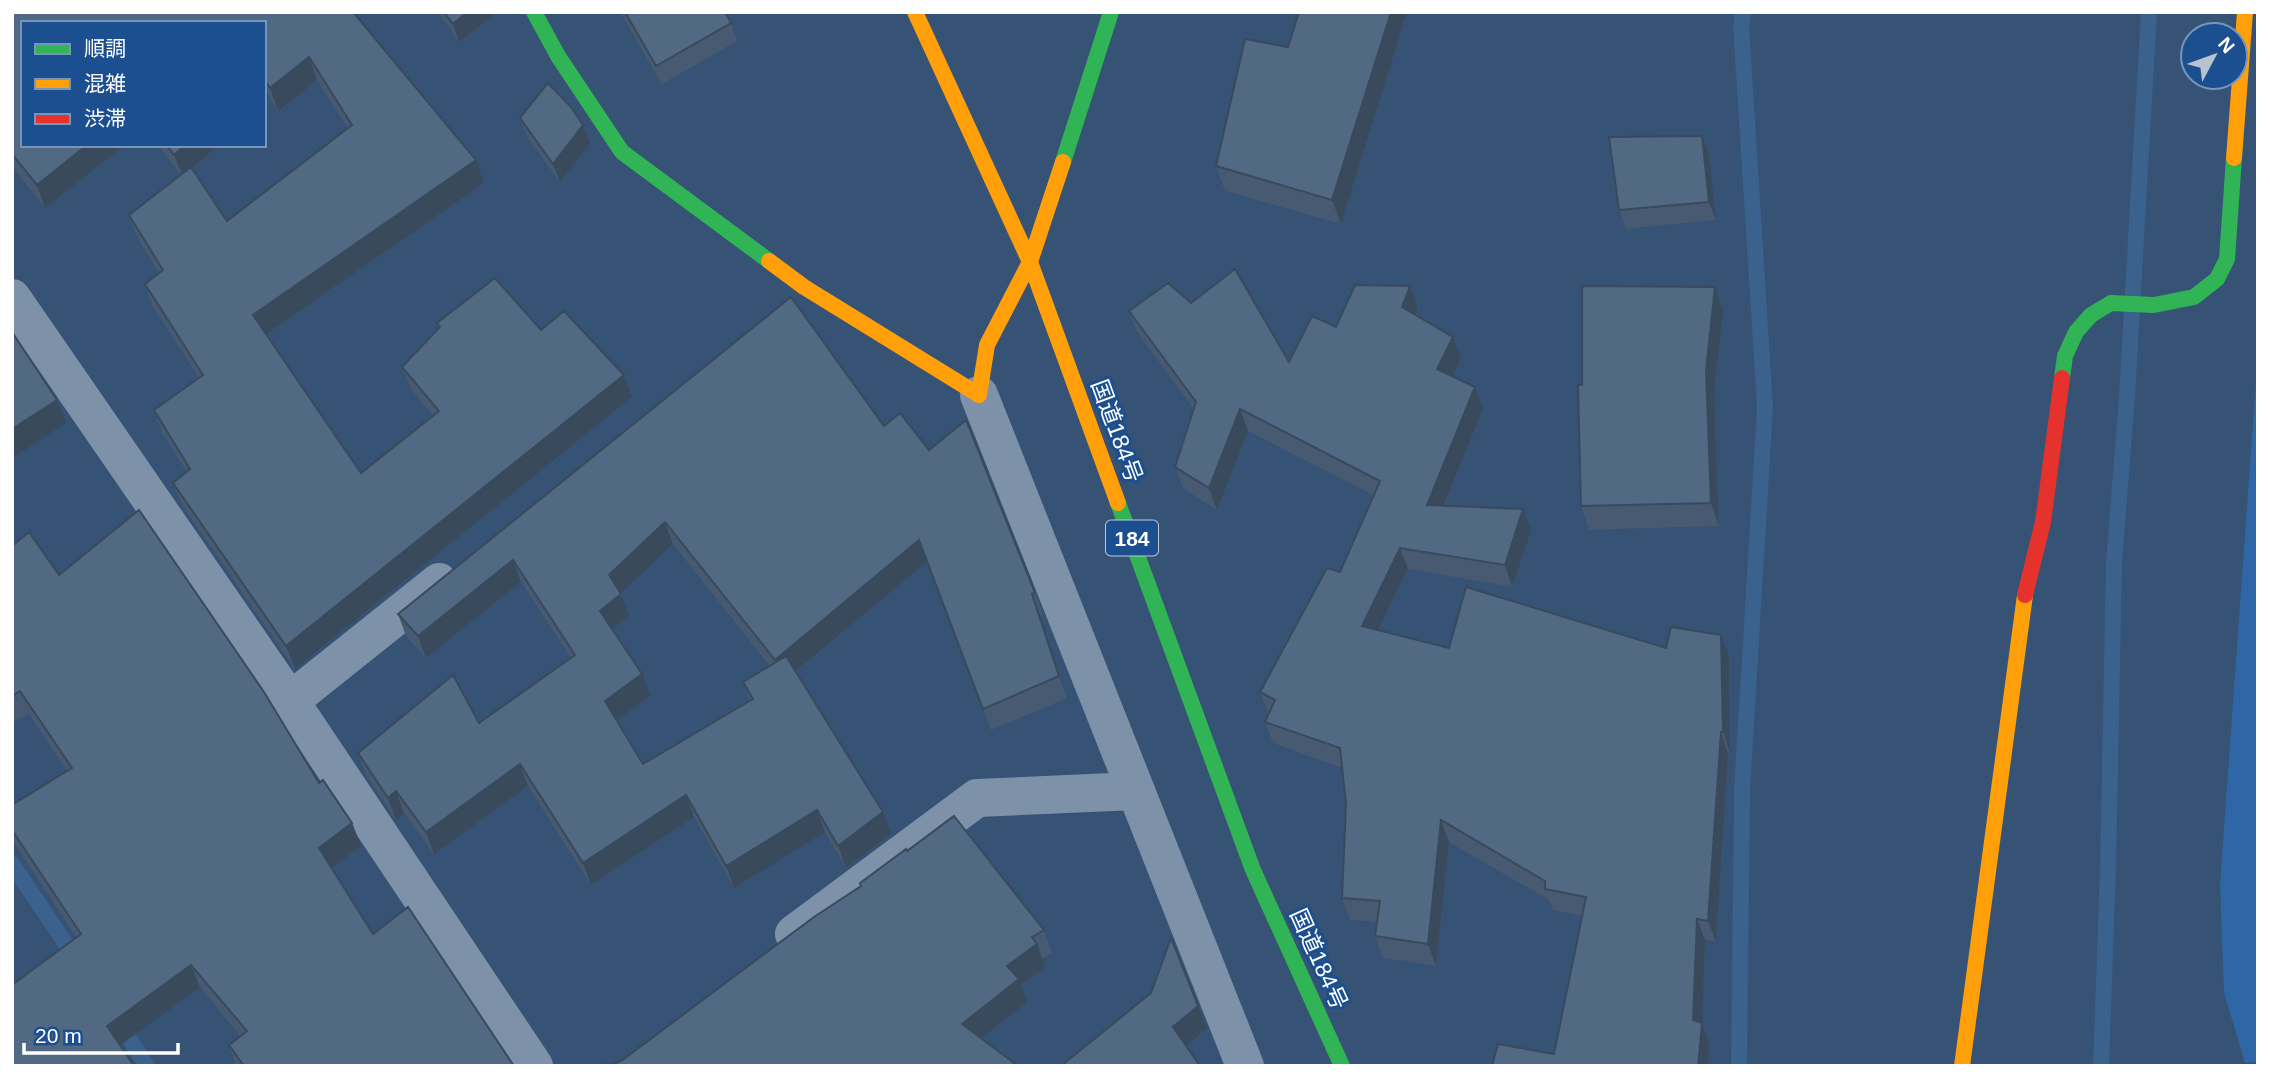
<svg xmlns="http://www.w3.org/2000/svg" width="2270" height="1078" font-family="Arial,'Noto Sans JP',sans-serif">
<rect width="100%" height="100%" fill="#365274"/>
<!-- green -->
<path fill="#2f66a5" d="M2258,353V1062L2245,1063L2224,993L2220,884Z"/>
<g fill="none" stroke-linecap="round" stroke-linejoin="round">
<!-- stream -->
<path stroke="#3b618d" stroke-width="16" d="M12,864L78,962
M118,1021L147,1066
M1739,1066L1742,791L1765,407L1741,25L1743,12
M2101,1066L2108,868L2114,563L2127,396L2149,12"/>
<!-- street -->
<path stroke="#7d92a8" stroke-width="38" d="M12,298L290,701L534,1066
M979,395L1245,1066
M290,701L439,582
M794,934L977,798L1135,791"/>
<!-- fast -->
<path stroke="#30b455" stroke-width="16" d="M534,12L558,56L622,152L769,261
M1063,162L1111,12
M2062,378L2065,356L2076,332L2091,315L2111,303L2154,305L2194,297L2217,279L2227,259L2234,158
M1118,503L1253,870L1342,1066"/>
<!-- slow -->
<path stroke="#ff9f0a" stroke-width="16" d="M915,12L1030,262L1118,503
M2234,158L2245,12
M769,261L804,287L979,395L987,345L1030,262L1063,162
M1962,1066L2025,595"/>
<!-- jam -->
<path stroke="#e5322d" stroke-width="16" d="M2025,595L2043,522L2062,378"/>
</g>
<!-- wall -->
<path fill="#475a72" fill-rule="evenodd" d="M12,12H353L476,160L484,183L266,335L361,473L433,416L411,389L402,367L439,328L437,323L541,330L632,397L295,669L182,505L173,483L187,472L162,433L154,410L199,378L153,307L145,284L159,273L137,237L129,215L181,175L158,145H218L192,169L227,221L348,129L317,80L278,111L269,97L264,102V23L23,145H125L45,208L12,166Z
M438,12H492L493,16L459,42Z
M620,12H725L731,23L737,41L662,84Z
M1299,12H1407L1341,224L1225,191L1216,166L1288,47Z
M520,118L583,125L590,143L560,182L527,137Z
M1702,136L1709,155L1716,220L1626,229L1619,210Z
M791,297L884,426L1035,593L1043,615L1040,616L1067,698L991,730L927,562L796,672L883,812L891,834L846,868L825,832L734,888L694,817L591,885L528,786L434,854L404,813L396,820L366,775L358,753L479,723L571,658L521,582L426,658L406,636L398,614ZM673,544L770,666L743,682L750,701L643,764L616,720L650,696L612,630L629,616L621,593Z
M1191,303L1289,362L1336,327L1418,307L1415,315L1453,337L1461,358L1452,376L1483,409L1444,505L1531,531L1512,587L1408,569L1379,630L1449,648H1666L1721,635L1729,656L1730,753H1728L1716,942L1705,940L1702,1022L1710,1044L1708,1066H1492L1554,1054L1582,916L1553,910L1549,900L1449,842L1436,966L1383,958L1375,936L1377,922L1350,920L1342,898L1346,804L1342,768L1273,743L1265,722L1268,714L1260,692L1340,572L1373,495L1248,431L1217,510L1183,488L1175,467L1194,409L1137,332L1129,311Z
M1723,311L1714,395L1719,526L1589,530L1581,506L1582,385Z
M12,546L59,575L319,783L352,823L361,846L332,868L373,934L514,1066H236L229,1045L240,1036L200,987L12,1066L77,938L12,840V805L67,771L29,714L12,723Z
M907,851L1044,930L1052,953L1042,959L1045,967L1021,984L1027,1002L981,1038L611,1065L621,1061L861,886Z"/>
<!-- shaded-wall -->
<path fill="#394a5c" d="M467,12H492L493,16L459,42L453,24Z
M1391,12H1407L1341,224L1332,200Z
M309,57L317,80L278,111L270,88Z
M264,84L269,97L264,102Z
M583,125L590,143L560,182L553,164Z
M1702,136L1709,155L1716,220L1709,202Z
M87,145H125L45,208L37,185Z
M185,145H218L183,177L174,155Z
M476,160L484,183L261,338L253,315Z
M1410,286L1418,307L1410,329L1402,307Z
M1715,287L1723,311L1714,395L1719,526L1711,503L1706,371Z
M1453,337L1461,358L1445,391L1437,369Z
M624,375L632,397L295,669L286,646Z
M1475,387L1483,409L1435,526L1427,505Z
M57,400L66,423L12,458V429Z
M1240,409L1248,431L1217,510L1209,488Z
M1523,509L1531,531L1512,587L1505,565Z
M665,522L673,544L617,597L609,575Z
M919,540L927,562L783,682L775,660Z
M1400,548L1408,569L1370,647L1362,626Z
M513,560L521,582L426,658L418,636Z
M621,594L629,616L608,633L600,611Z
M1032,594L1040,616L1067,698L1059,676Z
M1721,635L1729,656L1730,753L1723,732Z
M642,674L650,696L613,723L605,701Z
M1721,732L1728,753L1716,942L1708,921Z
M520,764L528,786L434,854L426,832Z
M396,791L404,813L396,820L388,798Z
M686,795L694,817L591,885L583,863Z
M817,810L825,832L734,888L726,866Z
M883,812L891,834L846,868L838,846Z
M1441,820L1449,842L1436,966L1428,944Z
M352,823L361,846L328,871L319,848Z
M1697,919L1705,940L1702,1028V1023L1710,1044L1708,1066H1698L1693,1020Z
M1037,944L1045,967L1021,984L1027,1002L970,1047L962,1024L1007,966Z
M191,965L200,987L115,1049L107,1026Z
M1198,1006L1207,1028L1181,1050L1173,1027Z"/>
<!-- building -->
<path fill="#526984" stroke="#394a5c" stroke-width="2" d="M12,12H353L476,160L253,315L361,473L439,411L402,367L440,327L437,323L495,278L541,330L564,311L624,375L286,646L173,483L190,469L154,410L203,375L145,284L163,270L129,215L191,167L227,221L352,125L309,57L270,88L264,79V23H23V145H87L37,185L12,154Z
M444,12H467L453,24Z
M625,12H725L731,23L656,66Z
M1299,12H1391L1332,200L1216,166L1245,39L1288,47Z
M548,83L571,107L583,125L553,164L520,118Z
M1702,136L1709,202L1619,210L1609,137Z
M167,145H185L174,155Z
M1235,269L1289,362L1312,316L1336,327L1355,285L1410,286L1402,307L1453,337L1437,369L1475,387L1427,505L1523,509L1505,565L1400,548L1362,626L1449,648L1466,587L1666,648L1671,627L1721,635L1723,732H1721L1708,921L1697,919L1693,1020L1702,1023L1698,1066H1492L1498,1044L1554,1054L1586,897L1545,889V881L1441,820L1428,944L1375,936L1380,901L1342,898L1346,804L1340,748L1265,722L1275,700L1260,692L1327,568L1340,572L1380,481L1240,409L1209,488L1175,467L1196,402L1129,311L1168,283L1191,303Z
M1582,286L1715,287L1706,371L1711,503L1581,506L1578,385H1582Z
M791,297L884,426L900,413L929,450L966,420L1035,593L1032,594L1059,676L983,709L919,540L775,660L665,522L609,575L621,594L600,611L642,674L605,701L643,764L753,699L743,682L786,656L883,812L838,846L817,810L726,866L686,795L583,863L520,764L426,832L396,791L388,798L358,753L453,675L479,723L575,655L513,560L418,636L398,614Z
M12,332L57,400L12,429Z
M139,510L264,692L319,783L323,780L352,823L319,848L373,934L408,907L514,1066H244L229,1045L247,1031L191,965L107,1026L134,1066H12V985L81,934L12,830V805L72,768L20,691L12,696V546L29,532L59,575Z
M954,816L1044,930L1032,937L1037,944L1007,966L1019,979L962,1024L1018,1066H602L604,1064L611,1065L621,1061L814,917L861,886L860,883L906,849L907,851Z
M1171,938L1198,1006L1173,1027L1200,1066H1061L1151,993Z"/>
<g text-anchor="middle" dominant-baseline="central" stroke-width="6" stroke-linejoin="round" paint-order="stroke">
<!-- shield labels -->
<rect fill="#1b4f8f" stroke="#bbcadd" stroke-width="2" x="1106" y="520.5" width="52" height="35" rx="5"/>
<g font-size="21" font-weight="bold" fill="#fff">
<text x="1132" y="538">184</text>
</g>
<!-- street labels -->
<g font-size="23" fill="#fff" stroke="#1b4f8f">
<text transform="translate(1117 431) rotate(70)">国道184号</text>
<text transform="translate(1319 959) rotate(66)">国道184号</text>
</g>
</g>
<!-- border -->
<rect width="2270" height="1078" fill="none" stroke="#ffffff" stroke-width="28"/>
<!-- legend -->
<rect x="21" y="21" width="245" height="126" fill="#1b4f8f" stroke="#7695bc" stroke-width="2"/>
<rect x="35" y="44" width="35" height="10" fill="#30b455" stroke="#7695bc" stroke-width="2"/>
<text x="84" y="56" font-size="21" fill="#ffffff">順調</text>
<rect x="35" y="79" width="35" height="10" fill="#ff9f0a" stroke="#7695bc" stroke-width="2"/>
<text x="84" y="91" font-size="21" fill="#ffffff">混雑</text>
<rect x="35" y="114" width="35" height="10" fill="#e5322d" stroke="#7695bc" stroke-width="2"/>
<text x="84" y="126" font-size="21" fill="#ffffff">渋滞</text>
<!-- north arrow -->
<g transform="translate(2214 56) rotate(49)"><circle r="33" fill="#1b4f8f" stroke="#7695bc" stroke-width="2"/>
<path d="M0-5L12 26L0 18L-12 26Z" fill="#b9c2ce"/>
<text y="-10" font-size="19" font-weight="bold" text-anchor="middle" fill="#ffffff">N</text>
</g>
<!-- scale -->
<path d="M24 1043v10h154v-10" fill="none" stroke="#ffffff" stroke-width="3.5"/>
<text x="35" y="1043" font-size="21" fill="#ffffff" stroke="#1b4f8f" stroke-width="5" paint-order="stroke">20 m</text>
</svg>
